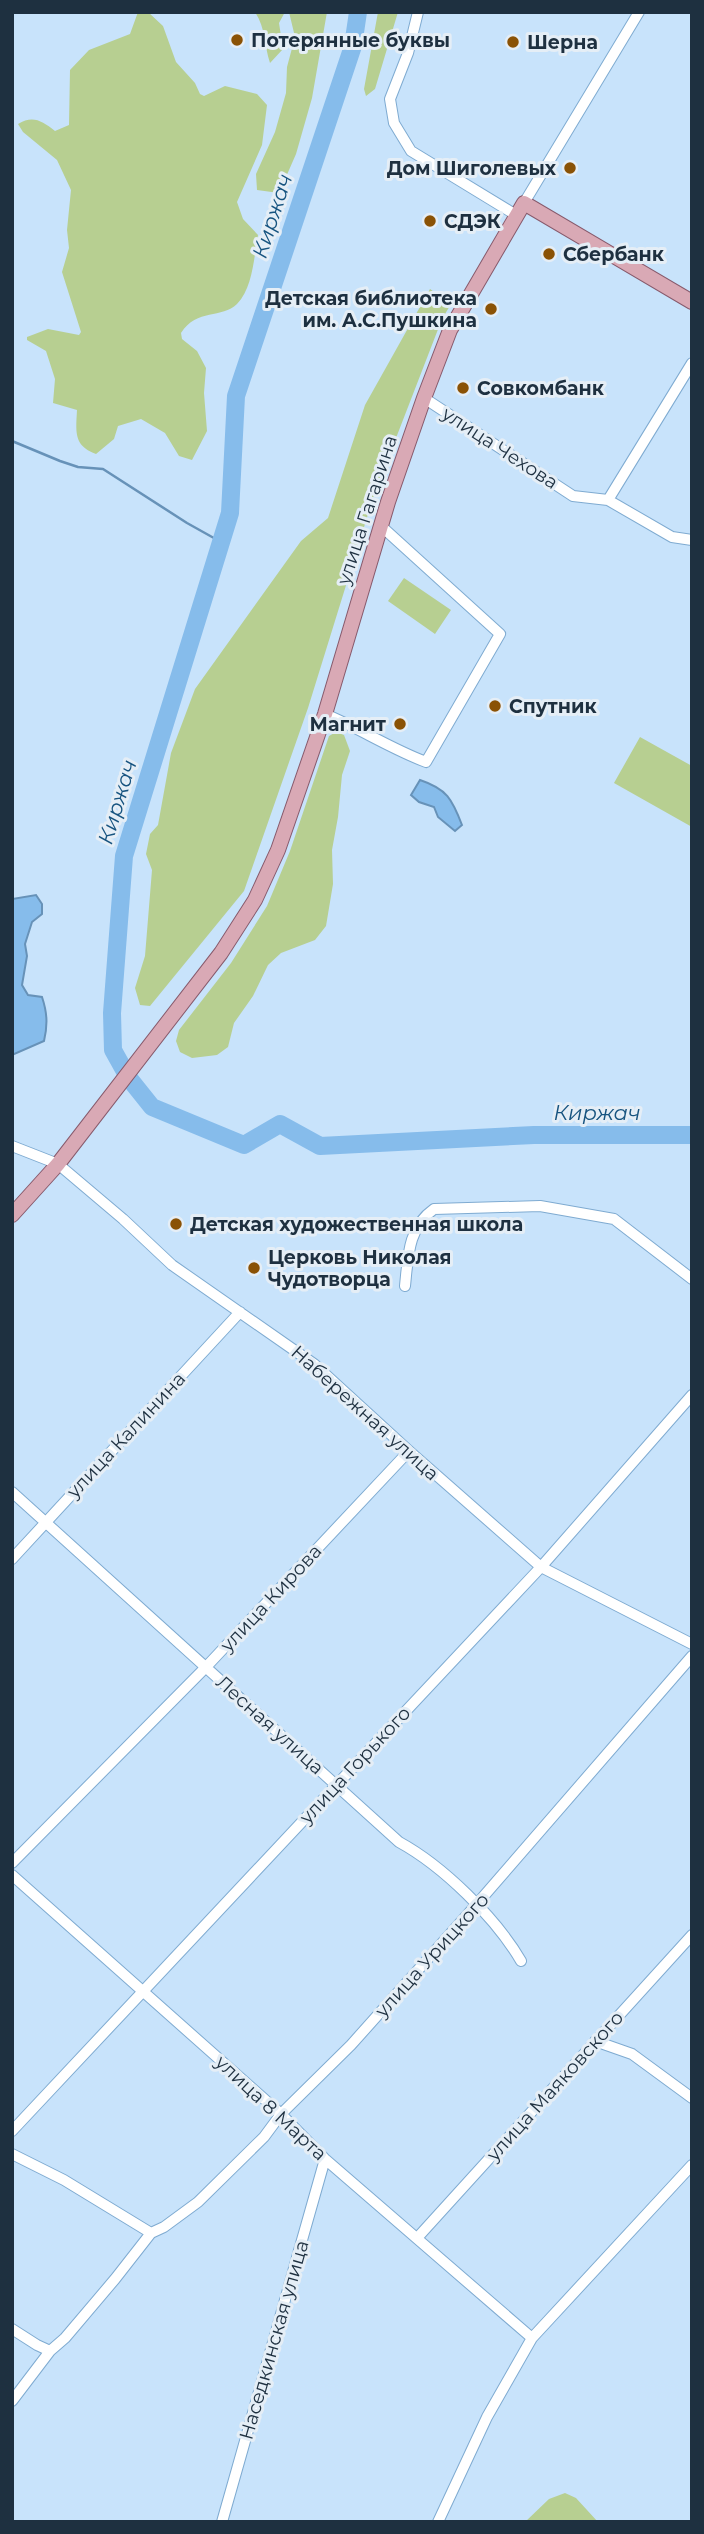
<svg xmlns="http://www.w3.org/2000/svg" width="704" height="2534" font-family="Montserrat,sans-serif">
<rect width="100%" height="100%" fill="#c8e3fb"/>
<!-- green -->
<path fill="#b7cf91" d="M138,12H148L163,26L176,62L195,83L200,94L204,96L225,86L257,94L267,105L262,145L237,202L243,219L258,235C254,256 253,288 237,304C222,319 197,308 181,333L182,339L197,351L206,368L204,393L207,431L192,460L179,456L165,433L141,419L118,426L114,439L96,454C73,446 76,431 77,410L53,403L55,379L46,351L27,340V337L48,329L79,335L81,332L62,272L69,248L67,230L71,190L57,160L23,132L18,124C33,115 42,121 55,131L69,125L70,70L89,50L130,34Z
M255,12H285L279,23L283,49L270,63C264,45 266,29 255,12Z
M289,12H327L312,98L296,154L279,193L257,190L256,174L275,132L286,93L287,67L295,37Z
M378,12H398L375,89L366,96L364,89Z
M430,289L451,304L442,319L374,495L308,708L244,891L150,1006L140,1005L135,988L145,956L152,870L146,854L150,834L158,825L171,753L195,689L301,541L328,518L365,405Z
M404,578L451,610L435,634L388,601Z
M336,732L344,735L350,751L342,775L338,817L332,850L333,884L326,926L315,940L281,953L268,965L253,996L234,1023L228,1047L217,1055L192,1058L180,1052L176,1041L179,1030L231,963L267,906L290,851L329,736Z
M640,737L692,766V827L614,783Z
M565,2493L576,2498L598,2522H525L549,2499Z"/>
<!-- water -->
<path fill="#86bceb" stroke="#6792b8" stroke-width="2" d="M420,780C447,789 452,799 462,825L455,831L438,817L434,807L419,802L411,795Z
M36,895L42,904V914L32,922L25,944L27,956L22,985L28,995L42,997C47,1012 48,1024 44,1041L12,1055V899Z"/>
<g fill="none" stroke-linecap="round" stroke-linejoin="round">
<!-- stream -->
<path stroke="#6792b8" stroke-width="2.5" d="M12,441L60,461L78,467L103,469L187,523L221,542"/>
<!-- river -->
<path stroke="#86bceb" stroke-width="18" d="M358,12L353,46L236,396L230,513L124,856L112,1013L113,1050L128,1077L152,1107L244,1145L280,1124L320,1146L534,1135H692"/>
<defs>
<path id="minor" d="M418,12L408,53L390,99L394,123L411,151L516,215
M524,203L639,12
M424,398L573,496L608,500L672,537L692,540
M608,500L692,363
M325,714C359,728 391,749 426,762L500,634L381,526
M12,1146L58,1164L123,1219L172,1265L314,1364L409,1451L541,1567L692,1644
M405,1286C408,1257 408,1227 434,1209L540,1206L614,1219L692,1279
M12,1492L399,1842C443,1866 496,1918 521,1961
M12,1559L240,1312
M12,1863L206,1667L409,1451
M12,1875L281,2114L325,2159L532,2338
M595,2041L632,2054L692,2098
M12,2131L541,1567L692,1395
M12,2154L64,2180L151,2233
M418,2237L692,1935
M12,2329L37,2345L50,2351
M12,2401L50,2351L65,2338L115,2279L151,2233L164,2227L198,2202L264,2137L281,2114L351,2045L476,1905L692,1656
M222,2522L325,2159
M438,2522L487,2417L532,2338L692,2165"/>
<path id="major" d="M12,1215L58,1164L221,953L255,900L278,850L325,714L388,502L424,398L450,330L524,203L692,302"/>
</defs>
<!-- minor casing -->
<use href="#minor" stroke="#7fabd1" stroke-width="12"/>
<!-- major casing -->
<use href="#major" stroke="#875a6c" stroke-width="16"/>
<!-- minor -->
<use href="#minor" stroke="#fff" stroke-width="10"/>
<!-- major -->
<use href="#major" stroke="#d9a9b5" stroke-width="14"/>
</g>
<!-- markers -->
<g fill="#8a5205" stroke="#e5eef6" stroke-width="2.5">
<circle cx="237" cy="40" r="7"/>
<circle cx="513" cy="42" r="7"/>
<circle cx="570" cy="168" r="7"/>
<circle cx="430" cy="221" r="7"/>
<circle cx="549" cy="254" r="7"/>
<circle cx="491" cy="309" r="7"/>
<circle cx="463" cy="388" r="7"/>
<circle cx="495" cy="706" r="7"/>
<circle cx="400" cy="724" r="7"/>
<circle cx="176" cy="1224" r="7"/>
<circle cx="254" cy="1268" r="7"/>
</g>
<g text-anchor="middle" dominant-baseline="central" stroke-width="6" stroke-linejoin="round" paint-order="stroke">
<!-- poi labels -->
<g font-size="19" font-weight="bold" fill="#1e3040" stroke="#e5eef6" text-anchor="start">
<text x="251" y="40">Потерянные буквы</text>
<text x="527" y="42">Шерна</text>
<text x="556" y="168" text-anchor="end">Дом Шиголевых</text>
<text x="444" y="221">СДЭК</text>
<text x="563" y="254">Сбербанк</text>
<text x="477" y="298" text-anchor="end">Детская библиотека<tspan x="477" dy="22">им. А.С.Пушкина</tspan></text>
<text x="477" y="388">Совкомбанк</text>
<text x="509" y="706">Спутник</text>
<text x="386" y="724" text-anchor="end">Магнит</text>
<text x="190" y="1224">Детская художественная школа</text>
<text x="268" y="1257">Церковь Николая<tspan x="268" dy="22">Чудотворца</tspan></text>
</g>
<!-- street labels -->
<g font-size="19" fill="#1e3040" stroke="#e5eef6">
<text transform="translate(500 448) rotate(33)">улица Чехова</text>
<text transform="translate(367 510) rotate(-72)">улица Гагарина</text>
<text transform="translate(365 1413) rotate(42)">Набережная улица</text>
<text transform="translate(126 1435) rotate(-47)">улица Калинина</text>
<text transform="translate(271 1598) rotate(-47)">улица Кирова</text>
<text transform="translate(270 1725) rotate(42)">Лесная улица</text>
<text transform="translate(355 1765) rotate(-47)">улица Горького</text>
<text transform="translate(432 1955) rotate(-48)">улица Урицкого</text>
<text transform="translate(555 2086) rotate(-48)">улица Маяковского</text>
<text transform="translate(271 2108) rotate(43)">улица 8 Марта</text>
<text transform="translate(274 2340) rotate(-74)">Наседкинская улица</text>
</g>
<!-- water labels -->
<g font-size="21" font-style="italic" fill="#175480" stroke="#e5eef6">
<text transform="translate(272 216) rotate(-72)">Киржач</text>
<text transform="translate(117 802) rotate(-73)">Киржач</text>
<text x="597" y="1112">Киржач</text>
</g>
</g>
<!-- border -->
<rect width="704" height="2534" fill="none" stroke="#1e3040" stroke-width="28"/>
</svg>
